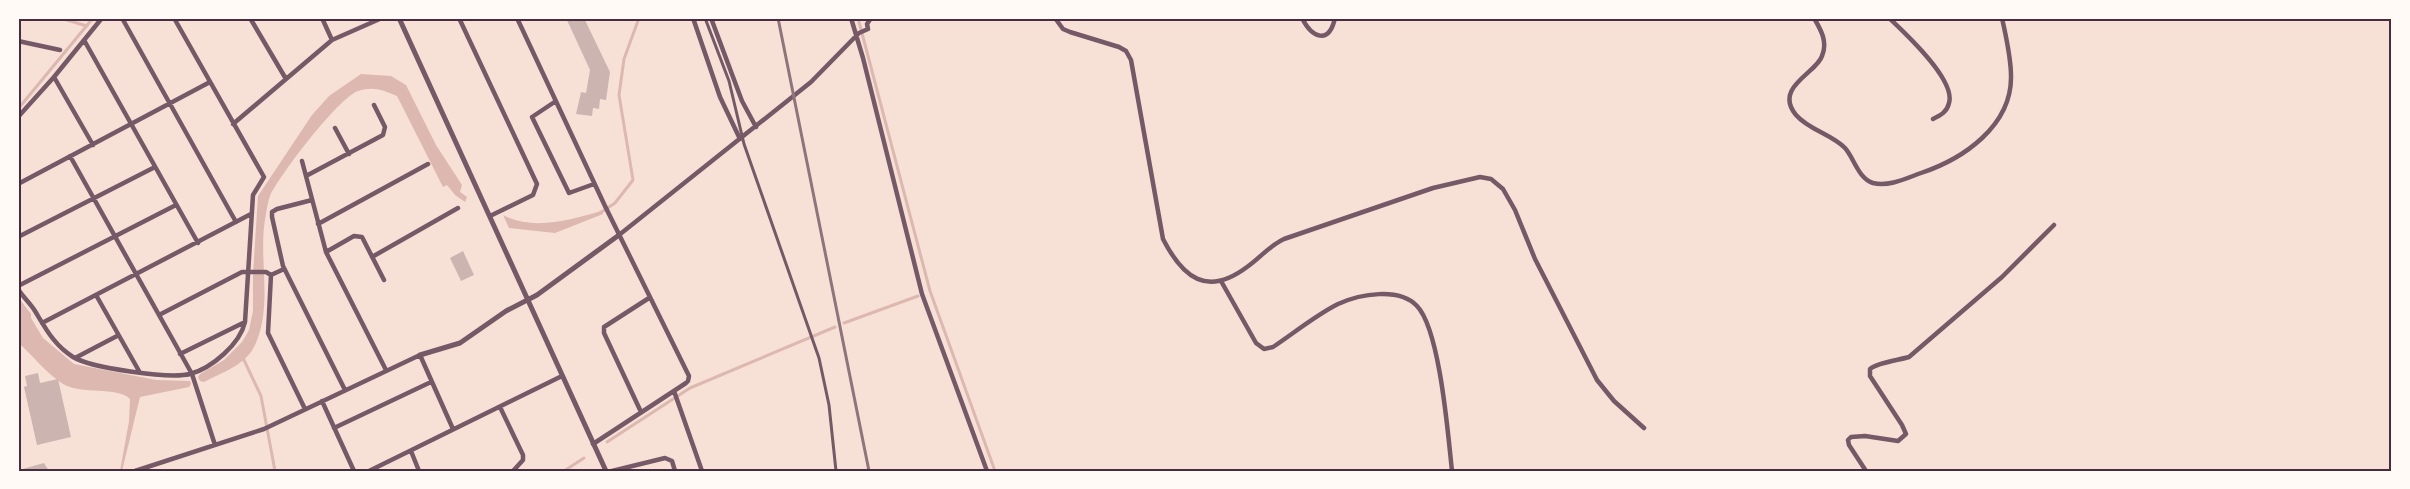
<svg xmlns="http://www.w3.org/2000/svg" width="2410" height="489" font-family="'Golos Text',sans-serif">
<rect width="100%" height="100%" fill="#f7e1d7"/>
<!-- water -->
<path fill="#dcb8b0" d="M361,74L391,76L406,85L436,145L462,185L460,192L467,197L465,202L455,195L447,185L443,187L397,96C383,90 373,86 358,91C338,98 279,176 270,196C268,201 267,208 266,214C257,257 274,303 255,345C246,365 223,372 204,382L200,381L198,377L200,374L224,360L242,342L249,330L253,311V274L258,196L312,115L329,96Z
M601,211L603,214L555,233L509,228L503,215C532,231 571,220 601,211Z
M18,297L31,314V318L43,338L74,364L156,380L190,381L191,384L189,387L140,397L122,471H120L129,421L130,399C117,386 81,395 63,384C47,374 32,355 18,342Z"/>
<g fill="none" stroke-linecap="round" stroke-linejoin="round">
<!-- stream -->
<path stroke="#dcb8b0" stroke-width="3" d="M60,18L87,26
M858,18L930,291L995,471
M18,109L93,18
M600,213L615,203L633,180L619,95L624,59L639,18
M844,323L918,296
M243,358L261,396L275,471
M607,442L690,388L835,327
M564,471L584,458"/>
</g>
<!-- building -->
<path fill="#ccb4b1" d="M566,18H584L610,72L606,100L600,99L599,109L593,108L592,116L576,114L581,92L586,93L590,70Z
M463,251L474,275L461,281L450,258Z
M38,373L40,383L58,379L71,437L37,445L24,387L27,386L25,376Z
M44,463L49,471H19V470Z"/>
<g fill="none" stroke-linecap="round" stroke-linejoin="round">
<!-- pedestrian -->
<path stroke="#755966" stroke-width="3" d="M705,18L729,81L744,144L819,358L829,405L836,471"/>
<!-- minor -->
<path stroke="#755966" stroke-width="4.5" d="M122,18L236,222
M174,18L264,177L253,195L245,322L180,354
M250,18L286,79
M322,18L332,40
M459,18L537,184L533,195L490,216
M517,18L605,206L689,376L688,381L686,383L593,444
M693,18L720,97L740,139
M711,18L742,101L756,127
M851,18L863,58L922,294L987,471
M1055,18L1063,29L1070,32L1119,47L1126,51L1131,60L1163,239C1183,278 1207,297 1247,267C1260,258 1269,246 1284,239L1433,188L1480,177L1491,179L1503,189L1515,210L1535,259L1597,380L1614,401L1644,428
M1302,18C1312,38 1329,45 1335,18
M1814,18C1821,30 1828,42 1822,56C1817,73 1773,87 1796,115C1809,130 1831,134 1845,148C1854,158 1858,178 1873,183C1889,187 1907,178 1921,173C1963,159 2012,126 2011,76C2011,57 2006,37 2002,18
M1889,18C1905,33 1956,80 1949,103C1947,112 1941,115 1933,119
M84,40L198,243
M18,41L60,50
M54,77L93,145
M556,101L532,117L569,193L594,184
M18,117L54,77L102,18
M233,124L332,40L382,18
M335,128L349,154
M70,156L192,374L215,445
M302,161L326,252L386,370
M306,176L383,135L385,127L374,105
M18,184L210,82
M312,200L277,209L272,212V217L283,266L345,390
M318,224L428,164
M619,235L811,82L859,33L868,29L867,24L871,18
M18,237L155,167
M326,252L354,236L362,237L384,280
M372,257L458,208
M271,275L268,333L305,409
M271,275L284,269
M1221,281L1256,343L1264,349L1273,347C1294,333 1316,315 1338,304C1360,294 1399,287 1417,306C1440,330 1448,435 1452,471
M18,286L176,205
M18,289C23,297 30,303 35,311C46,329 54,345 73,357C91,368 169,379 190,374C212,368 240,344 245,322
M96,295L139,371
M159,315L242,272H266L271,275
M42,323L251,214
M75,358L117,336
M674,391L702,471
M322,401L354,471
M500,407L523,455V460L513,471
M641,412L604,333V327L649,298
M334,428L431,382
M411,451L419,471
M135,471L264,429L420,355L453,429
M369,471L562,376
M612,471L665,458L672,461L675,471
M1866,471L1849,445L1848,440L1851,437L1865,436L1898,441L1906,434L1902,425L1870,376V369C1876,363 1899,360 1909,357L2002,277L2054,225"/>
<!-- tertiary -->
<path stroke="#755966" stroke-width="5" d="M399,18L606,471
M420,355L460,343L506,311L537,295L619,235"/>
<!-- rail -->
<path stroke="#8f747c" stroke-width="3" d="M778,18L869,471"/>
</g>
<!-- border -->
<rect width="2410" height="489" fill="none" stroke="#fffaf5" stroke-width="39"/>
<rect x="20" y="20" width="2370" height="450" fill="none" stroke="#4a2c40" stroke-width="2"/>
</svg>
